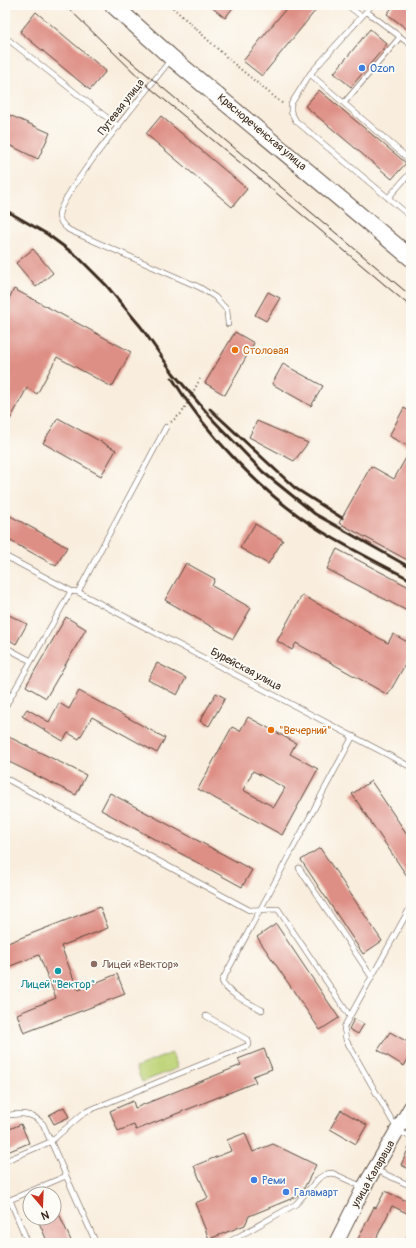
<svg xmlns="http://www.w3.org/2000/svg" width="416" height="1248" font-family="Pangolin,sans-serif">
<rect width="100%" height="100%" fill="#fdfcf7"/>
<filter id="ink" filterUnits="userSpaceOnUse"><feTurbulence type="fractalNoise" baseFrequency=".025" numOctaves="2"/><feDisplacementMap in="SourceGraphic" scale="8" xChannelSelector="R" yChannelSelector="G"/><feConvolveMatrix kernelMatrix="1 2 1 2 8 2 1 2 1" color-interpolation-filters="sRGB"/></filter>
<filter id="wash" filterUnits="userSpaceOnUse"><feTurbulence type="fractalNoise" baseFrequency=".012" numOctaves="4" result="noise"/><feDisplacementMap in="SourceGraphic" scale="16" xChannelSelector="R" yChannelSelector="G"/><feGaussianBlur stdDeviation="0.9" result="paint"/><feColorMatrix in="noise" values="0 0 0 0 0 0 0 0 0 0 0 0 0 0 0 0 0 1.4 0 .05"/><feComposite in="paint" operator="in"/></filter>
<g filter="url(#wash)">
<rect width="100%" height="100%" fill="#f9eede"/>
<!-- green -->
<path fill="#bed478" stroke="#7c7f4b" d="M172,1053L178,1068L142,1082L136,1067Z"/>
<g id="blocks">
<!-- building -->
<path fill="#de8f85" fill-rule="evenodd" d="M209,5H235L225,18Z
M289,5H320L262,76L243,61Z
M394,5H411V32L387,14Z
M36,12L106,71L90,90L20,32Z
M370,29L387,44L351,87L334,73Z
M319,90L406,163L392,179L305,106Z
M5,113L50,133L38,159L5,143Z
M161,116L247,189L232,207L146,134Z
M33,249L53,273L36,287L16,263Z
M14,289L131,352L112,387L57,357L37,394L27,388L5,429V306Z
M268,292L280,298L266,321L255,315Z
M235,332L254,343L225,395L205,383Z
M283,364L323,386L311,406L272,384Z
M404,408L411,412V448L389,436Z
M58,418L116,450L101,476L43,443Z
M257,421L308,443L294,461L249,437Z
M411,449V562L339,523L371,466L394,479Z
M5,513L67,547L56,566L5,538Z
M255,524L283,540L268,564L240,548Z
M337,549L411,588V613L327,569Z
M186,563L215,579L212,586L251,608L233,639L165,600Z
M302,595L388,643L393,634L411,644V654L388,695L296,643L292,650L277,641Z
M5,613L27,624L16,644L5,637Z
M66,617L86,629L46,698L26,686Z
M157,663L186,678L177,695L148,680Z
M79,691L165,738L157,753L92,717L79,739L68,733L63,741L22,716L27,709L49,722L59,703L69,709Z
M216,693L225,698L209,726L200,721Z
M248,717L296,743L290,754L318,769L282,835L198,789L232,727L240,731ZM253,771L285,788L274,807L243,790Z
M5,735L86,775L76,795L5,760Z
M371,781L411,840V882L352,794Z
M110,793L252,870L242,887L101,810Z
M320,848L382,941L363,954L301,860Z
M100,907L108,928L61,946L78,990L117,974L125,994L24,1033L17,1014L56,998L39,955L5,968V944Z
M276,924L339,1018L320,1030L257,937Z
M354,1019L364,1024L358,1034L349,1029Z
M390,1032L411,1044V1054L404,1066L378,1050Z
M264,1049L272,1069L253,1076L256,1082L136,1130L134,1125L118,1131L110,1111L133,1101L135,1108L241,1065L238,1059Z
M64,1107L69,1117L54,1124L49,1115Z
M341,1110L367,1125L356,1144L330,1129Z
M21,1124L29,1143L5,1153V1131Z
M245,1133L253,1152L273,1144L316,1165L303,1190L298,1196L249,1216L245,1225L209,1239L195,1203L208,1198L194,1166L231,1151L227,1140Z
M411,1143V1170L401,1165Z
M385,1191L411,1203V1215L392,1206L374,1243H356L374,1207L376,1208Z
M54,1202L72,1243H48L37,1218H54Z"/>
</g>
</g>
<g filter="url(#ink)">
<use href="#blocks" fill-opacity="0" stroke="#58473b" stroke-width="1"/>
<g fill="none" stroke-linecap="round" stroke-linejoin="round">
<defs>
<path id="lane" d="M347,5L361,16
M372,5L310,74L291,104V112L296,121L411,217
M366,11L411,45
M5,37L119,127
M171,59C153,83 60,194 59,215C59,222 65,227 69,230L199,287L215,297L227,310L228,324
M310,74L411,161
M344,103L400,37
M388,198L411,172
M5,556L71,591L78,592L411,767
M78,592L166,427
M5,647L31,661
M5,707L71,591
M5,778L249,910L278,909L349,1015
M299,868L371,976
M411,906L344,1027L346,1040L398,1131L411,1137
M262,1010C251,1004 226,993 222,981L353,736
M5,1116C20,1113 32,1112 43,1124L96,1243
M5,1161L50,1142L85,1112L249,1045L248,1040L206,1016
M376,1170L411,1186
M10,1200L28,1243
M5,1202L66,1176
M227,1243L296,1204L319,1178L326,1174L332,1173L363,1187
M406,1243L411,1234"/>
<path id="secondary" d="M336,1243L364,1187L411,1107"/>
<path id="primary" d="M113,5L172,58L411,258"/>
</defs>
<!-- lane casing -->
<use href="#lane" stroke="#58473b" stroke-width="6"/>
<!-- secondary casing -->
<use href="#secondary" stroke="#58473b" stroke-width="16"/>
<!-- primary casing -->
<use href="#primary" stroke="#58473b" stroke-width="18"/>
<!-- path -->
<path stroke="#58473b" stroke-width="2" stroke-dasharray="1 3" stroke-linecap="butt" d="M170,5L233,63L283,104
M171,422L182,413L200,379"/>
<!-- lane -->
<use href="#lane" stroke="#fff" stroke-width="5"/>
<!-- secondary -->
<use href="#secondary" stroke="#fff" stroke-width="14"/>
<!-- primary -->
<use href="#primary" stroke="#fff" stroke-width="16"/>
<!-- tram -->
<path stroke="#3b2a1e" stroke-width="1" d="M65,5L149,87L255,175L411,307
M120,52L411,296"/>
<!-- rail -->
<path stroke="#3b2a1e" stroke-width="3" d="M5,210L47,234L78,257L106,285L141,327L173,373L214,421L263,472L315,514L411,568
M172,378C206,434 264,496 321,531C350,549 381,564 411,580
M210,409L295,488L342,518"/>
</g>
</g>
<!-- markers -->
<g fill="#3f7fe0" stroke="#fdfcf7" stroke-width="1.5">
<circle cx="362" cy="68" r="4"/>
<circle cx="254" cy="1180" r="4"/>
<circle cx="286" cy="1192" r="4"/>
</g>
<g fill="#e8710a" stroke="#fdfcf7" stroke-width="1.5">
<circle cx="235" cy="350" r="4"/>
<circle cx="271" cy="730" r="4"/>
</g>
<circle fill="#8d6e63" stroke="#fdfcf7" stroke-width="1.5" cx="94" cy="964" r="4"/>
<circle fill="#0f9aa8" stroke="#fdfcf7" stroke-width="1.5" cx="58" cy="971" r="4"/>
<g text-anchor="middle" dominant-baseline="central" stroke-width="3.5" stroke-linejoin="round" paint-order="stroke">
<!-- shop labels -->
<g font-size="11" fill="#366cbe" stroke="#fdfcf7" text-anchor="start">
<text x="370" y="68">Ozon</text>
<text x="262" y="1180">Реми</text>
<text x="294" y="1192">Галамарт</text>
</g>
<!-- street labels -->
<g font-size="11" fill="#3b2a1e" stroke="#fdfcf7">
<text transform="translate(121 107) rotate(-52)">Путевая улица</text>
<text transform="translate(262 132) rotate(40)">Краснореченская улица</text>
<text transform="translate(246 669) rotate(28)">Бурейская улица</text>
<text transform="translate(373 1174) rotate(-60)">улица Калараша</text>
</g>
<!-- food labels -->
<g font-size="11" fill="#c56008" stroke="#fdfcf7" text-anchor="start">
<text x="243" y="350">Столовая</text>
<text x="279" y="730">"Вечерний"</text>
</g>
<!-- education labels -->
<g font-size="11" fill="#785e54" stroke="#fdfcf7" text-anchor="start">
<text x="102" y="964">Лицей «Вектор»</text>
</g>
<!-- culture labels -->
<g font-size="11" fill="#0d838f" stroke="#fdfcf7">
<text x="58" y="984">Лицей "Вектор"</text>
</g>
</g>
<!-- margin -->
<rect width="416" height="1248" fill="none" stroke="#fdfcf7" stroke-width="20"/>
<!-- north arrow -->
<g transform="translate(42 1206) rotate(161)"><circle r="19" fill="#fdfcf7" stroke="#afa8a0"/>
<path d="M0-3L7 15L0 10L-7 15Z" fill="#c8321e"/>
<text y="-6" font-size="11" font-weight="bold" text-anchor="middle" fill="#3b2a1e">N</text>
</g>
</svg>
